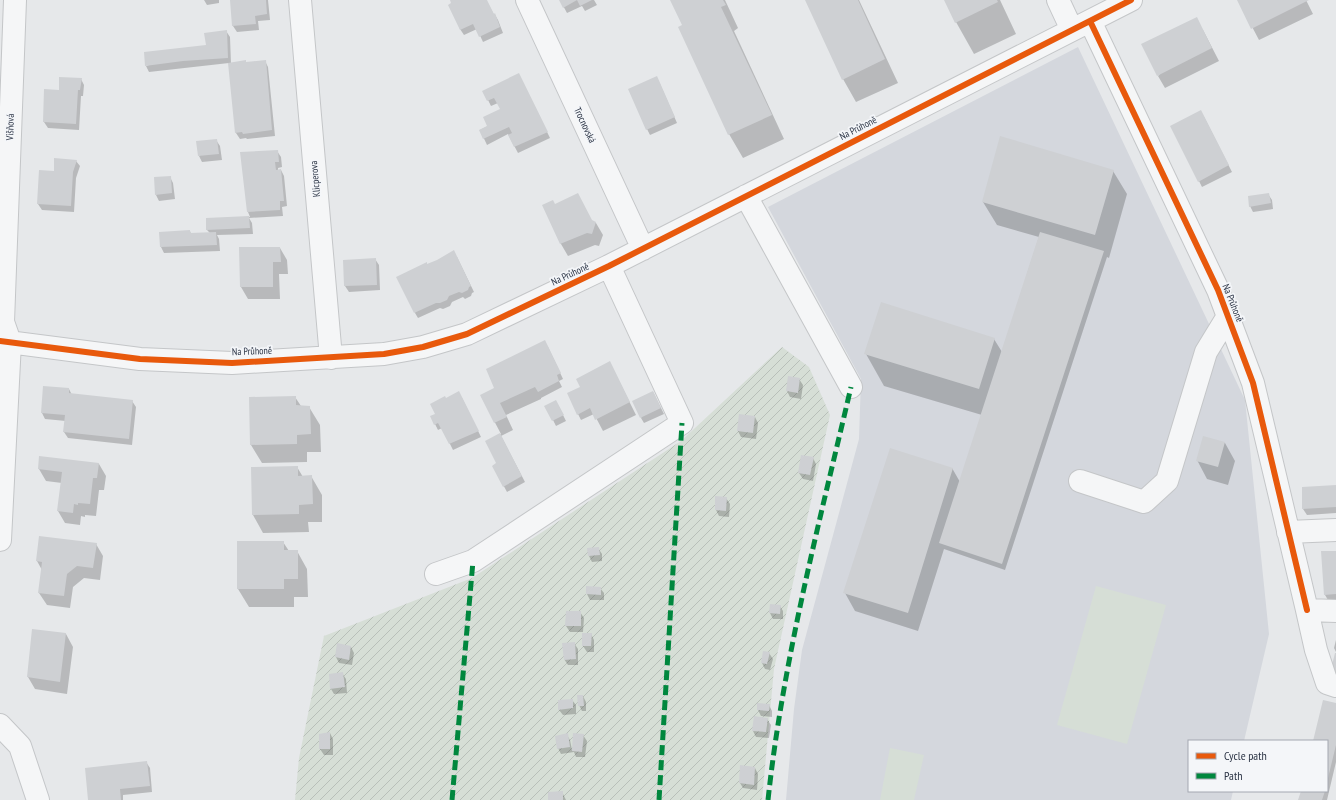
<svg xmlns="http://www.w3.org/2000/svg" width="1336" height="800" font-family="'PT Sans Narrow',sans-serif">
<defs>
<pattern id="garden-furrows" width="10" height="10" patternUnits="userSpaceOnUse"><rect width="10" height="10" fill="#d6ded6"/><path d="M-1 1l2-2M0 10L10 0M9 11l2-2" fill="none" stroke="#b8bfb9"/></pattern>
</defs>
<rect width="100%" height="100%" fill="#e6e8ea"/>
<!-- built -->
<path fill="#d4d7dd" d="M1078,47L1245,400L1269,634L1244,741H1189V791H1233L1231,800H786L794,709L802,650L859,439L861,379L768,207Z"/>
<!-- garden -->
<path fill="url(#garden-furrows)" d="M782,347L809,367L830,415L774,669L762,800H295L299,758L324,636L472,578L681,441Z"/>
<!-- pitch -->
<path fill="#d6ded6" d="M1096,586L1166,605L1127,744L1057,725Z
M890,748L924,755L914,800H880Z"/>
<!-- shadow -->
<path fill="#0003" d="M204,0H219V3L207,5Z
M231,0H268L270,20L258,21L259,30L237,32L233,26Z
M451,0H486L494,15H495L498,20L503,33L483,42L477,29L464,35L460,29Z
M560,0H594L597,5L585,11L582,6L567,13Z
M672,0H725L738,28L734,31L784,139L743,158L729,134L684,26Z
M806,0H859L898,83L856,102L843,79Z
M945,0H1000L1016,34L974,54L956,22Z
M1238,0H1306L1313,14L1259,40Z
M1203,30L1219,61L1165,88L1158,76Z
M226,31L230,37L231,64L265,61L268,67L275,136L247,139L246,138L240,139L236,133L229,63L149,72L146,66L207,46Z
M81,79L84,85L83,96H81L79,130L48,128L44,122L60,91Z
M522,81L550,138L518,153L508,134L487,145L480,130L488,126L501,109L498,103L491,106L484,92Z
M660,84L677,123L650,135L647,129Z
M1204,117L1232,172L1202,187L1199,181Z
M216,140L220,146L222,160L202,162L199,156Z
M277,151L281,157L282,167L278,168V170H281L284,176L287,206L282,207L283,216L249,218L252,223L253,234L217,235L219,239L220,251L164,253L161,247L190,231L191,234L210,233L207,230V219L250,217L248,212L242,153Z
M76,161L80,166L76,178L74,212L42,210L38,204L55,172Z
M1113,171L1127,194L1109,258L1107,257L1005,570L944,549L918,631L855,611L845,593L952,468L960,482L982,415L884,386L866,354L994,339L1002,352L1039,237L997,225L983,202Z
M170,177L173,183L175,199L159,201L156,195Z
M1268,194L1272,200L1273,209L1253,212L1250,206Z
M544,205L555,206L596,223L603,235L599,246L595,245L568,256L561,244Z
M280,248L287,260L288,274H279L280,299H248L241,287Z
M457,257L474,292L472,293L471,296L465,299L463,297L452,302L450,306L443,309L440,308L418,318L415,313L427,265Z
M375,259L379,265L380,290L349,292L345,286L344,261Z
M548,347L563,379L559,381L562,387L541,398V399L506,415L513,430L501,436L525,482L507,492L493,466L498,463L486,442L501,434L481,396L496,389Z
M616,375L636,415L603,431L594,414L581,420L578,414Z
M799,379L803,385L801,399L790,397L787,391Z
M69,389L72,395L132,401L136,407L132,445L68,438L64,432L66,421L45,419L42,413Z
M653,392L664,414L644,423L641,418Z
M295,397L301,406L309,407L320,425L321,452H307V462L262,463L251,445L250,398Z
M462,398L481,437L453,450L442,428L438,430L435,424L436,414L445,399Z
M559,407L566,421L556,426L553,420Z
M755,417L758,423L756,439L741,437L738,431Z
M1204,437L1225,443L1235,461L1228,485L1207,479L1197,460Z
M813,458L816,464L813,481L803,479L799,473Z
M99,464L106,476L104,490H99L96,516L85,515V517L81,516L80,525L65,523L58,511L62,483L46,481L39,469Z
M297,467L303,477L311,476L322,495V522H308L309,532L263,533L253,515L252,468Z
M1336,486V513L1307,515L1303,509Z
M726,498L730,504L729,517L719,516L716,510Z
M238,542H283L289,551H297L307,569L308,597H294V607H249L238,589Z
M96,544L103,556L100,580L84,578L73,587L70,608L47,605L39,593L42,570L37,561Z
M598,548L602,554V561L592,562L589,556Z
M1336,552V600H1328L1325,595Z
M587,587L600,588L604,593V600H590L587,594Z
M780,606L783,611V619H773L770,613Z
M580,612L584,618L583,632H570L566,626Z
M33,630L66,634L73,647L67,694L35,689L28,677Z
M591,634L594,640V652H587L583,646Z
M1336,640V652L1334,648Z
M574,643L578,649V665H568L564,659Z
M338,644L351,647L354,653L352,665L339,663L336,657Z
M769,653L773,659L770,670L765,669L762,663Z
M342,673L346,679L347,693L334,694L331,689Z
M583,696L586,702V711H582L579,705Z
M572,700L576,705V714L563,715L559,710Z
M758,704L769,705L772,711V717L761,716L758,710Z
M1336,704V762L1327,800H1299L1302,791H1327V741H1314Z
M767,719L771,725L769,738L756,737L753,731Z
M330,733L333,739V755H324L320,749V735Z
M567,735L570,740L572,750L583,735L587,741L585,757H576L574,752L561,754L558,748Z
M146,762L150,768L152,792L123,795V800H89Z
M755,768L758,774L757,790L743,788L740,783Z
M562,792L566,800H549Z"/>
<!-- building -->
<path fill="#ced0d3" d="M230,0H266L267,14L255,16L256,24L232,26Z
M450,0H487L494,14L495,13L500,27L479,37L473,24L460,30L448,5L451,3Z
M559,0H592L580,6L577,0L563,8Z
M670,0H723L726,5L721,7L772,115L728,135L678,27L682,25Z
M805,0H858L885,59L842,80Z
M944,0H997L998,2L955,23Z
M1237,0H1309L1251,29Z
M1197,17L1212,48L1157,76L1141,44Z
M227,30L228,58L183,61L145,66L144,52L206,45L204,33Z
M246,60V62L266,60L272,130L243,134L242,132L235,133L228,63Z
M519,73L548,132L514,147L508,135L512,133L509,127L483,139L479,130L487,126L483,117L500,109L494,98L487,101L482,91Z
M657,76L675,117L646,130L628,89Z
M59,77L82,78L80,90H78L76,124L43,122L44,89L59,90Z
M1201,110L1229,165L1198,182L1170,126Z
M1000,136L1114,170L1095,235L982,202Z
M217,139L219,154L198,156L196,141Z
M278,150L279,162H275L276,170L281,169L284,201H280V210L247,212L240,152Z
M54,158L77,160L73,172L71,206L37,204L39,170L54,171Z
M171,176L172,193L155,195L154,177Z
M578,193L592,220L596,222L592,234L587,233L560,244L542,205L553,200L555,204Z
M1269,193L1271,203L1249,207L1248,196Z
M249,216L250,228L206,230V218Z
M190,230V233L216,232L217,245L160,247L159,232Z
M1040,232L1104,251L1002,564L939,543Z
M239,247H280L281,262H273V287H240Z
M454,250L471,286L469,287L468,290L462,293L459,292L449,296L447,300L440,303H436L414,313L396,277L427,262V264L437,260Z
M376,258L377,285L344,286L343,260Z
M881,302L995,338L979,389L864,354Z
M545,340L561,373L557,375L559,381L538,392L535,387L500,403L507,417L494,423L480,395L494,388L486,369Z
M610,361L630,402L595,420L590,408L577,415L567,393L580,387L576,379Z
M788,376L800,378L798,393L786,391Z
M43,386L69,388V393L133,400L129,439L63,432L65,415L41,413Z
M459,391L479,431L449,444L438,423L434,425L430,416L435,414L430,404L445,396L446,398Z
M653,391L661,408L640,418L632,401Z
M296,396V405L310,406L311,434L297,435V444L250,445L249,397Z
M556,400L564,415L552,421L544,406Z
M739,414L755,416L753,433L737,431Z
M500,433L522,476L503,487L492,466L496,463L485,441Z
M1203,436L1225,442L1218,467L1196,461Z
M890,448L953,468L908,613L843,593Z
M801,455L814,457L810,475L798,473Z
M39,456L99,463L97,478H93L90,504L78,503V505L74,504L73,513L57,511L62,472L38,469Z
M298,466V476L312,475L313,504L299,505V514L252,515L251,467Z
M1336,485V507L1302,509V487Z
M715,496L727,497L726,511L715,510Z
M39,536L97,543L93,568L77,566L67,574L64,596L38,593L42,562L36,561Z
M237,541H284V550H298V579H284V589H237Z
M599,547L600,555L588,556L587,548Z
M1321,551H1336V594L1324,595Z
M586,586L601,587V595L586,594Z
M770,604L781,605L780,614L769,613Z
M566,611H581V626H565Z
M32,629L66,633L60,682L27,677Z
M582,633H592L591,646H582Z
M575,642L576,659L564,660L562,643Z
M337,643L351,646L349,660L335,657Z
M763,651L770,652L767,664L761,663Z
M1335,653H1336V675L1330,673Z
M343,672L345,687L330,689L329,674Z
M577,695H583L584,706H578Z
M573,699V708L558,710V700Z
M1323,700L1336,703V745L1328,778L1327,741H1313Z
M757,703L770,704L769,711L757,710Z
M754,716L768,718L766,732L752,731Z
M330,732V749H319V734Z
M568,733L570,747L557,749L555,736Z
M573,733L584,734L582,752L572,751Z
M147,761L150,786L120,789L121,800H88L85,768Z
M740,765L755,767L754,785L739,783Z
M563,791V800H548V792Z
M1301,791H1325L1322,800H1298Z"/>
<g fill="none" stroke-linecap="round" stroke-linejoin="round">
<defs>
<path id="minor" d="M300,0L331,358
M527,0L643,249
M1058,0L1072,30
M1090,21L1218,290L1253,383L1307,610
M746,196L851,387
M0,341L140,359L232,363L384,354L423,347L467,334L609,266L1131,0
M1080,481L1144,502L1167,481L1206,352L1228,316
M1288,532L1336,530
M0,540L10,342L3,322L15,0
M436,574L473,561L682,423L609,266
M1336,611L1307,610L1316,650L1327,683L1336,686
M0,725L20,746L38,800"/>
</defs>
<!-- minor casing -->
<use href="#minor" stroke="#c4c6c8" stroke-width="24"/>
<!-- minor -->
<use href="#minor" stroke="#f5f6f7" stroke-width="22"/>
<!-- quiet -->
<path stroke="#00873e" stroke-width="5" stroke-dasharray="10 5" stroke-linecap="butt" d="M452,800L473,561
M659,800L682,423
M768,800C783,660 819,524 851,387"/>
<defs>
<path id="cycleway" d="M1090,21L1218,290L1253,383L1307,610
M0,341L140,359L232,363L384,354L423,347L467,334L609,266L1131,0"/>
</defs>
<!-- cycleway casing -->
<use href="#cycleway" stroke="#f4f6f9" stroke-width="8"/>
<!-- cycleway -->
<use href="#cycleway" stroke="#e8590c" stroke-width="6"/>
</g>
<g text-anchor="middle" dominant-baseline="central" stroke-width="3.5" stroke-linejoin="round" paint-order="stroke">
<!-- street labels -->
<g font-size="10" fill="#2b3445" stroke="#f4f6f9">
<text transform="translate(585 125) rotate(65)">Trocnovská</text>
<text transform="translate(10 127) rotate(-88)">Višňová</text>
<text transform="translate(858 128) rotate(-27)">Na Průhoně</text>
<text transform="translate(315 179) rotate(-95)">Klicperova</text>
<text transform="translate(570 274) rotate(-25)">Na Průhoně</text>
<text transform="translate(1233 303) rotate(68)">Na Průhoně</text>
<text transform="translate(252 351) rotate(-2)">Na Průhoně</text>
</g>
</g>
<!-- legend -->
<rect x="1188" y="740" width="140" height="52" fill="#f4f6f9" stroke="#a4a8b1"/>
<rect x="1196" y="753" width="20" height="6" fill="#e8590c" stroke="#a4a8b1"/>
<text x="1224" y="760" font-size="12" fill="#2b3445">Cycle path</text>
<rect x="1196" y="773" width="20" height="6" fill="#00873e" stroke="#a4a8b1"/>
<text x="1224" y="780" font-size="12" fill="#2b3445">Path</text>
</svg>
